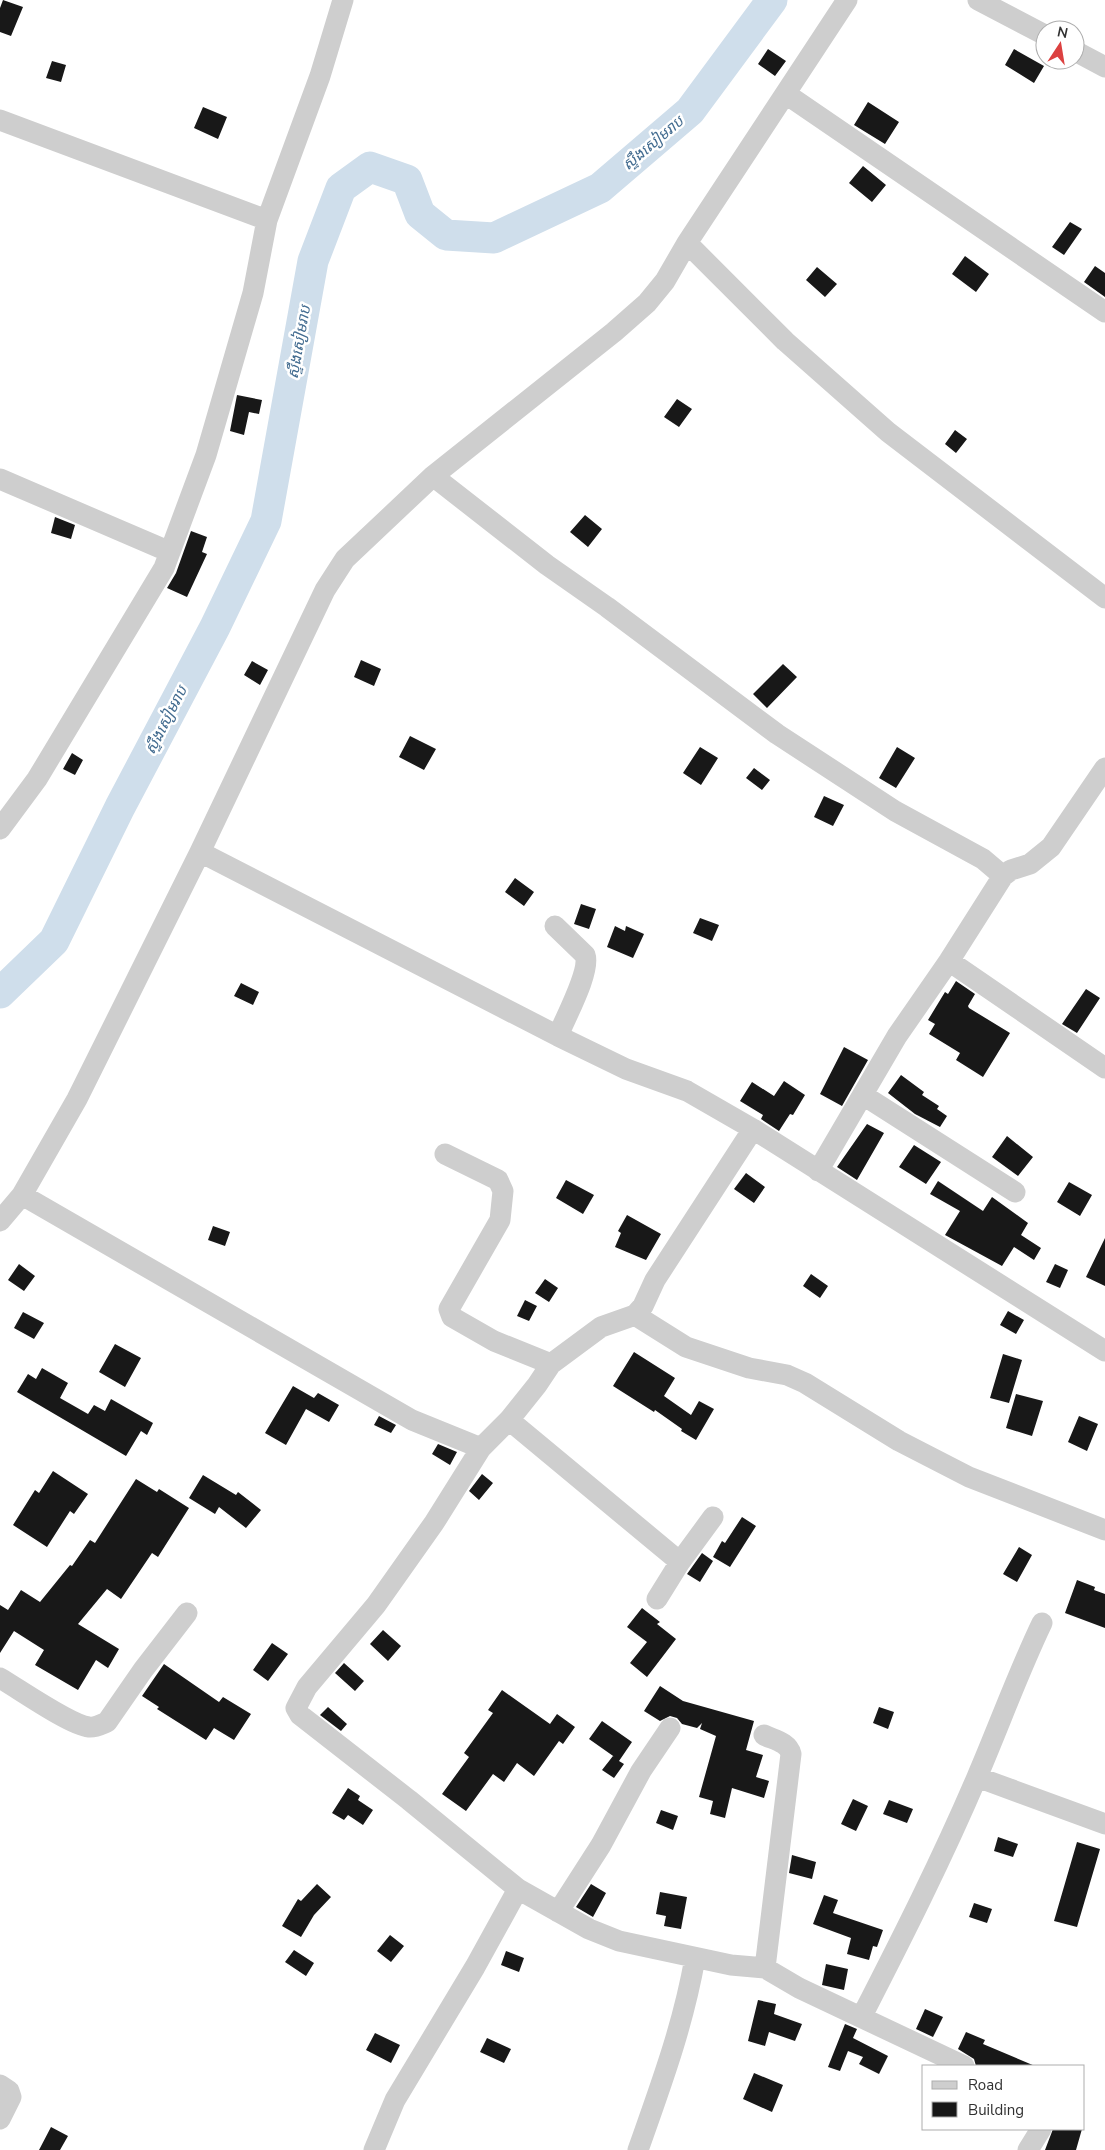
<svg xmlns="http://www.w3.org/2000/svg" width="1105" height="2150" font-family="'Nunito Sans','Noto Sans Khmer',sans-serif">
<rect width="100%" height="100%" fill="#fff"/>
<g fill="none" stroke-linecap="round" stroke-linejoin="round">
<!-- river -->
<path stroke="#cfdeeb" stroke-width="31" d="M0,993L54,941L120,807L215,627L266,521L313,261L341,188L370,167L407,180L420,214L446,235L494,238L600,188L690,111L772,0"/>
</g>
<!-- building -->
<path fill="#181818" d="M3,0L23,7L11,36L0,32V8Z
M768,49L786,61L775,76L758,64Z
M1014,49L1044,66L1034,83L1005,65Z
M52,61L66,65L61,82L46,78Z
M868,102L899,122L885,144L854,125Z
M203,107L227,117L218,139L194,128Z
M863,166L886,185L872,202L849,183Z
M1070,222L1082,229L1064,255L1052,247Z
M965,256L989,274L976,292L952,274Z
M1095,266L1105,273V297L1084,282Z
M817,267L837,284L825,297L806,280Z
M237,395L262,400L259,414L249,412L244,435L230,431Z
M677,399L692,409L679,427L664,417Z
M955,430L967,439L956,453L945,444Z
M585,515L602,529L588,547L570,532Z
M55,517L75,525L71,539L51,533Z
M191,531L207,537L202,552L207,554L187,597L167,588L176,573Z
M361,660L381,669L374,686L354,677Z
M252,661L268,670L260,685L244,675Z
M783,664L797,677L767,708L753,694Z
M410,736L436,749L424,770L399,757Z
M700,747L718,758L701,785L683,773Z
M897,747L915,758L896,788L879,778Z
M72,753L83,760L75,775L63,769Z
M754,768L770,780L762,790L746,778Z
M824,796L844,805L833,826L814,817Z
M515,878L534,892L524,906L505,892Z
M581,904L596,909L589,929L574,924Z
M700,918L719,925L712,941L693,933Z
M615,926L625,931L626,926L644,934L633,958L607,947Z
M956,981L975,994L968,1006L969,1008L1010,1033L983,1077L956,1060L960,1053L929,1034L935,1024L928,1020L945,992L948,994Z
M241,983L259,992L253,1005L234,996Z
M1086,989L1100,998L1077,1033L1062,1024Z
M844,1047L868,1060L842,1106L820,1094Z
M901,1075L924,1092L922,1095L939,1106L937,1109L947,1116L940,1127L915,1114L888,1093Z
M784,1081L805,1095L793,1115L790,1114L779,1131L761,1119L763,1115L740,1101L752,1082L774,1096Z
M867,1124L884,1133L857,1180L837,1167Z
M1007,1136L1033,1157L1018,1176L992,1157Z
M914,1145L941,1162L926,1184L899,1167Z
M746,1173L765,1187L754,1203L734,1189Z
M566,1180L594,1195L583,1214L556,1198Z
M938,1181L983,1211L992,1197L1028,1223L1021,1235L1041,1248L1034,1260L1014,1247L1002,1266L945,1235L960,1211L930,1194Z
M1069,1182L1092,1195L1080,1216L1057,1202Z
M627,1215L661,1234L646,1260L615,1247L621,1233L618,1231Z
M213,1226L230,1232L225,1246L208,1240Z
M1105,1238V1286L1086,1277Z
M19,1264L35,1276L24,1291L8,1280Z
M1055,1264L1068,1270L1060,1288L1046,1282Z
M811,1274L828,1286L820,1298L803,1286Z
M545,1279L558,1288L549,1302L535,1293Z
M525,1300L537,1306L529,1321L517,1316Z
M1008,1311L1024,1320L1016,1334L1000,1325Z
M23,1312L44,1323L34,1339L14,1328Z
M115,1344L141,1358L125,1387L99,1372Z
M634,1352L675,1378L664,1396L691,1415L699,1401L714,1409L696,1440L681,1431L682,1429L655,1410L654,1412L613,1386Z
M1003,1354L1022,1360L1009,1403L990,1398Z
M42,1368L68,1383L60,1398L88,1414L94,1405L105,1411L111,1399L153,1423L147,1435L141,1431L126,1456L17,1392L28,1374L36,1379Z
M293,1386L314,1398L318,1393L339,1405L329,1422L306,1409L286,1445L265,1433Z
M1016,1394L1043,1401L1032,1436L1006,1428Z
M379,1416L396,1425L391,1433L374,1425Z
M1079,1416L1098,1424L1087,1451L1068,1442Z
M438,1444L457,1452L450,1465L432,1454Z
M53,1471L88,1494L74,1514L70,1511L47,1547L13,1525L35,1490L39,1493Z
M482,1474L493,1483L479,1500L469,1491Z
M203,1475L236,1495L238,1492L261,1510L246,1528L219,1507L215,1514L189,1498Z
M136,1479L157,1492L159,1489L189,1508L158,1557L152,1553L121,1599L107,1589L78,1624L119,1649L108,1668L96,1660L78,1690L35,1665L44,1650L14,1631L0,1653V1605L8,1610L21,1590L40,1602L70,1565L72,1566L90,1540L95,1543Z
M742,1517L756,1526L730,1567L713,1557L722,1541L725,1543Z
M1019,1547L1032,1555L1017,1582L1003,1574Z
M702,1553L713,1561L700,1582L687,1574Z
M1077,1580L1095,1587L1094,1590L1105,1594V1628L1065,1613Z
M642,1608L660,1622L657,1624L676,1639L647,1677L630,1663L647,1642L627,1627Z
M383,1630L401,1646L388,1661L370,1644Z
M272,1643L288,1654L268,1681L253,1670Z
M344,1663L364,1681L355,1691L335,1673Z
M164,1664L219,1702L223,1697L251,1714L234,1740L214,1728L206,1740L157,1709L159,1707L142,1696Z
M660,1686L683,1701L754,1721L746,1750L763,1755L756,1777L769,1781L764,1798L732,1788L725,1818L710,1814L713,1801L699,1797L716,1736L700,1729L702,1723L697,1728L682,1724L677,1718L670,1716L660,1721L644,1711Z
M502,1690L550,1724L557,1714L575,1727L563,1744L559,1741L534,1776L517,1763L504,1782L493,1774L466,1811L442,1794L469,1757L464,1753L493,1713L488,1710Z
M328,1707L347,1724L341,1731L320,1715Z
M879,1707L894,1712L888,1729L873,1723Z
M602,1721L632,1742L619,1761L624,1764L614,1778L602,1770L613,1756L616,1758L589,1739Z
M348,1788L360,1796L358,1800L373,1810L363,1825L348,1815L344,1820L332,1813Z
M853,1799L868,1806L856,1831L841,1824Z
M889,1800L913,1809L907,1823L883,1814Z
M661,1810L678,1816L673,1830L656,1823Z
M998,1837L1018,1844L1013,1857L994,1851Z
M1077,1842L1100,1849L1077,1927L1054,1921Z
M792,1855L816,1862L812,1879L789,1873Z
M317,1884L331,1897L314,1915L301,1937L282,1926L298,1899L301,1901Z
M591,1884L606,1893L593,1917L576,1907Z
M660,1892L687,1897L681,1929L664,1926L666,1916L656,1914Z
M824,1895L838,1900L833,1913L883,1930L877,1947L873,1946L869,1960L847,1954L851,1938L813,1924Z
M974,1903L992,1909L987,1923L969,1917Z
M390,1935L404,1946L391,1962L377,1951Z
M294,1950L314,1963L306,1976L285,1962Z
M506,1951L524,1958L519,1972L501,1965Z
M826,1964L848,1969L844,1990L822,1985Z
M758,2000L776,2004L774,2014L802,2024L795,2041L769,2032L765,2046L748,2041Z
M925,2009L943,2017L933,2037L916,2029Z
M845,2024L857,2029L853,2038L888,2056L879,2074L859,2064L863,2057L848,2051L840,2071L828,2067Z
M966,2032L985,2040L983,2044L1035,2066H976L974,2059L958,2049Z
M375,2033L400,2045L391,2063L366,2050Z
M487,2038L511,2049L504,2063L480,2052Z
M754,2073L783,2085L772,2112L743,2099Z
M51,2127L68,2136L60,2150H39Z
M1053,2129H1082L1076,2150H1045Z"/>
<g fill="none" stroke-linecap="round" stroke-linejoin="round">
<!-- minor -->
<path stroke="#cecece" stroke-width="21" d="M978,0L1045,35
M1075,51L1105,67
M786,94L1105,312
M0,120L267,220
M687,243L785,341L888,432L1105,598
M433,476L547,565L607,607L777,734L895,811L983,859L1003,876
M0,479L170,552
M0,829L37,779L164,568L206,455L253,293L267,220L320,76L343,0
M200,852L558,1036L626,1069L687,1091L753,1129L1105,1351
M555,926L585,955C591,971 565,1018 558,1036
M949,961L1105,1068
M863,1095L1015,1192
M445,1154L498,1180L503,1191L500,1220L449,1309L452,1317L494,1341L551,1364
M818,1171L897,1036L949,961L1003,876L1011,870L1030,864L1051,847L1105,768
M22,1195L412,1420L481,1448
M0,1221L22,1195L77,1099L200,852L325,590L345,559L433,476L614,332L647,303L665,281L687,243L847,0
M635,1315L686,1347L749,1368L787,1375L805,1383L899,1441L969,1477L1105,1530
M509,1420L680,1562
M657,1599L680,1562L713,1517
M0,1678C19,1689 70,1725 89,1727C95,1728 102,1724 107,1722L143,1670L187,1613
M764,1735C774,1740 788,1742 791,1754L765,1968
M977,1777L1105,1824
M518,1889L589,1929L619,1941L731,1965L765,1968L799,1988L964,2066
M558,1912L601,1845L641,1771L670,1728
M862,2016C902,1938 942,1859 977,1777C999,1726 1018,1673 1042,1623
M0,2085L9,2091L11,2097L0,2119
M374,2150L395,2100L475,1967L518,1889L409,1800L300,1715L296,1708L307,1687L376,1605L434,1523L481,1448L509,1420L537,1385L551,1364L601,1327L635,1315L643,1306L655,1280L753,1129
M638,2150C661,2085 683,2026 695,1958
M1028,2150L1041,2129"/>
</g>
<g text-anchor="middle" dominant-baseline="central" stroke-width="5" stroke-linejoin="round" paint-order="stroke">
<!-- water labels -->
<g font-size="15" font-style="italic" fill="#436c90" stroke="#fff">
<text transform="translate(653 143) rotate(-40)">ស្ទឹងសៀមរាប</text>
<text transform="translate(299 342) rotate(-80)">ស្ទឹងសៀមរាប</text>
<text transform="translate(166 720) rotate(-63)">ស្ទឹងសៀមរាប</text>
</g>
</g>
<!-- legend -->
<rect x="922" y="2065" width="162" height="65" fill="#ffffff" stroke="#adadad"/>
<rect x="932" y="2081" width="25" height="8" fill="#cecece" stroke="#adadad"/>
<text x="968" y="2090" font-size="15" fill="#313131">Road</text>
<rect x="932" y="2102" width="25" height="15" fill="#181818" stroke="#adadad"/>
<text x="968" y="2115" font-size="15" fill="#313131">Building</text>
<!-- north arrow -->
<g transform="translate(1060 45) rotate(12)"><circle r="24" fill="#ffffff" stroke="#adadad"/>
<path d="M0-4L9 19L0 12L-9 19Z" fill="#dc4140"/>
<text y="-8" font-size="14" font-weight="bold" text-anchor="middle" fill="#313131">N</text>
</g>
</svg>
